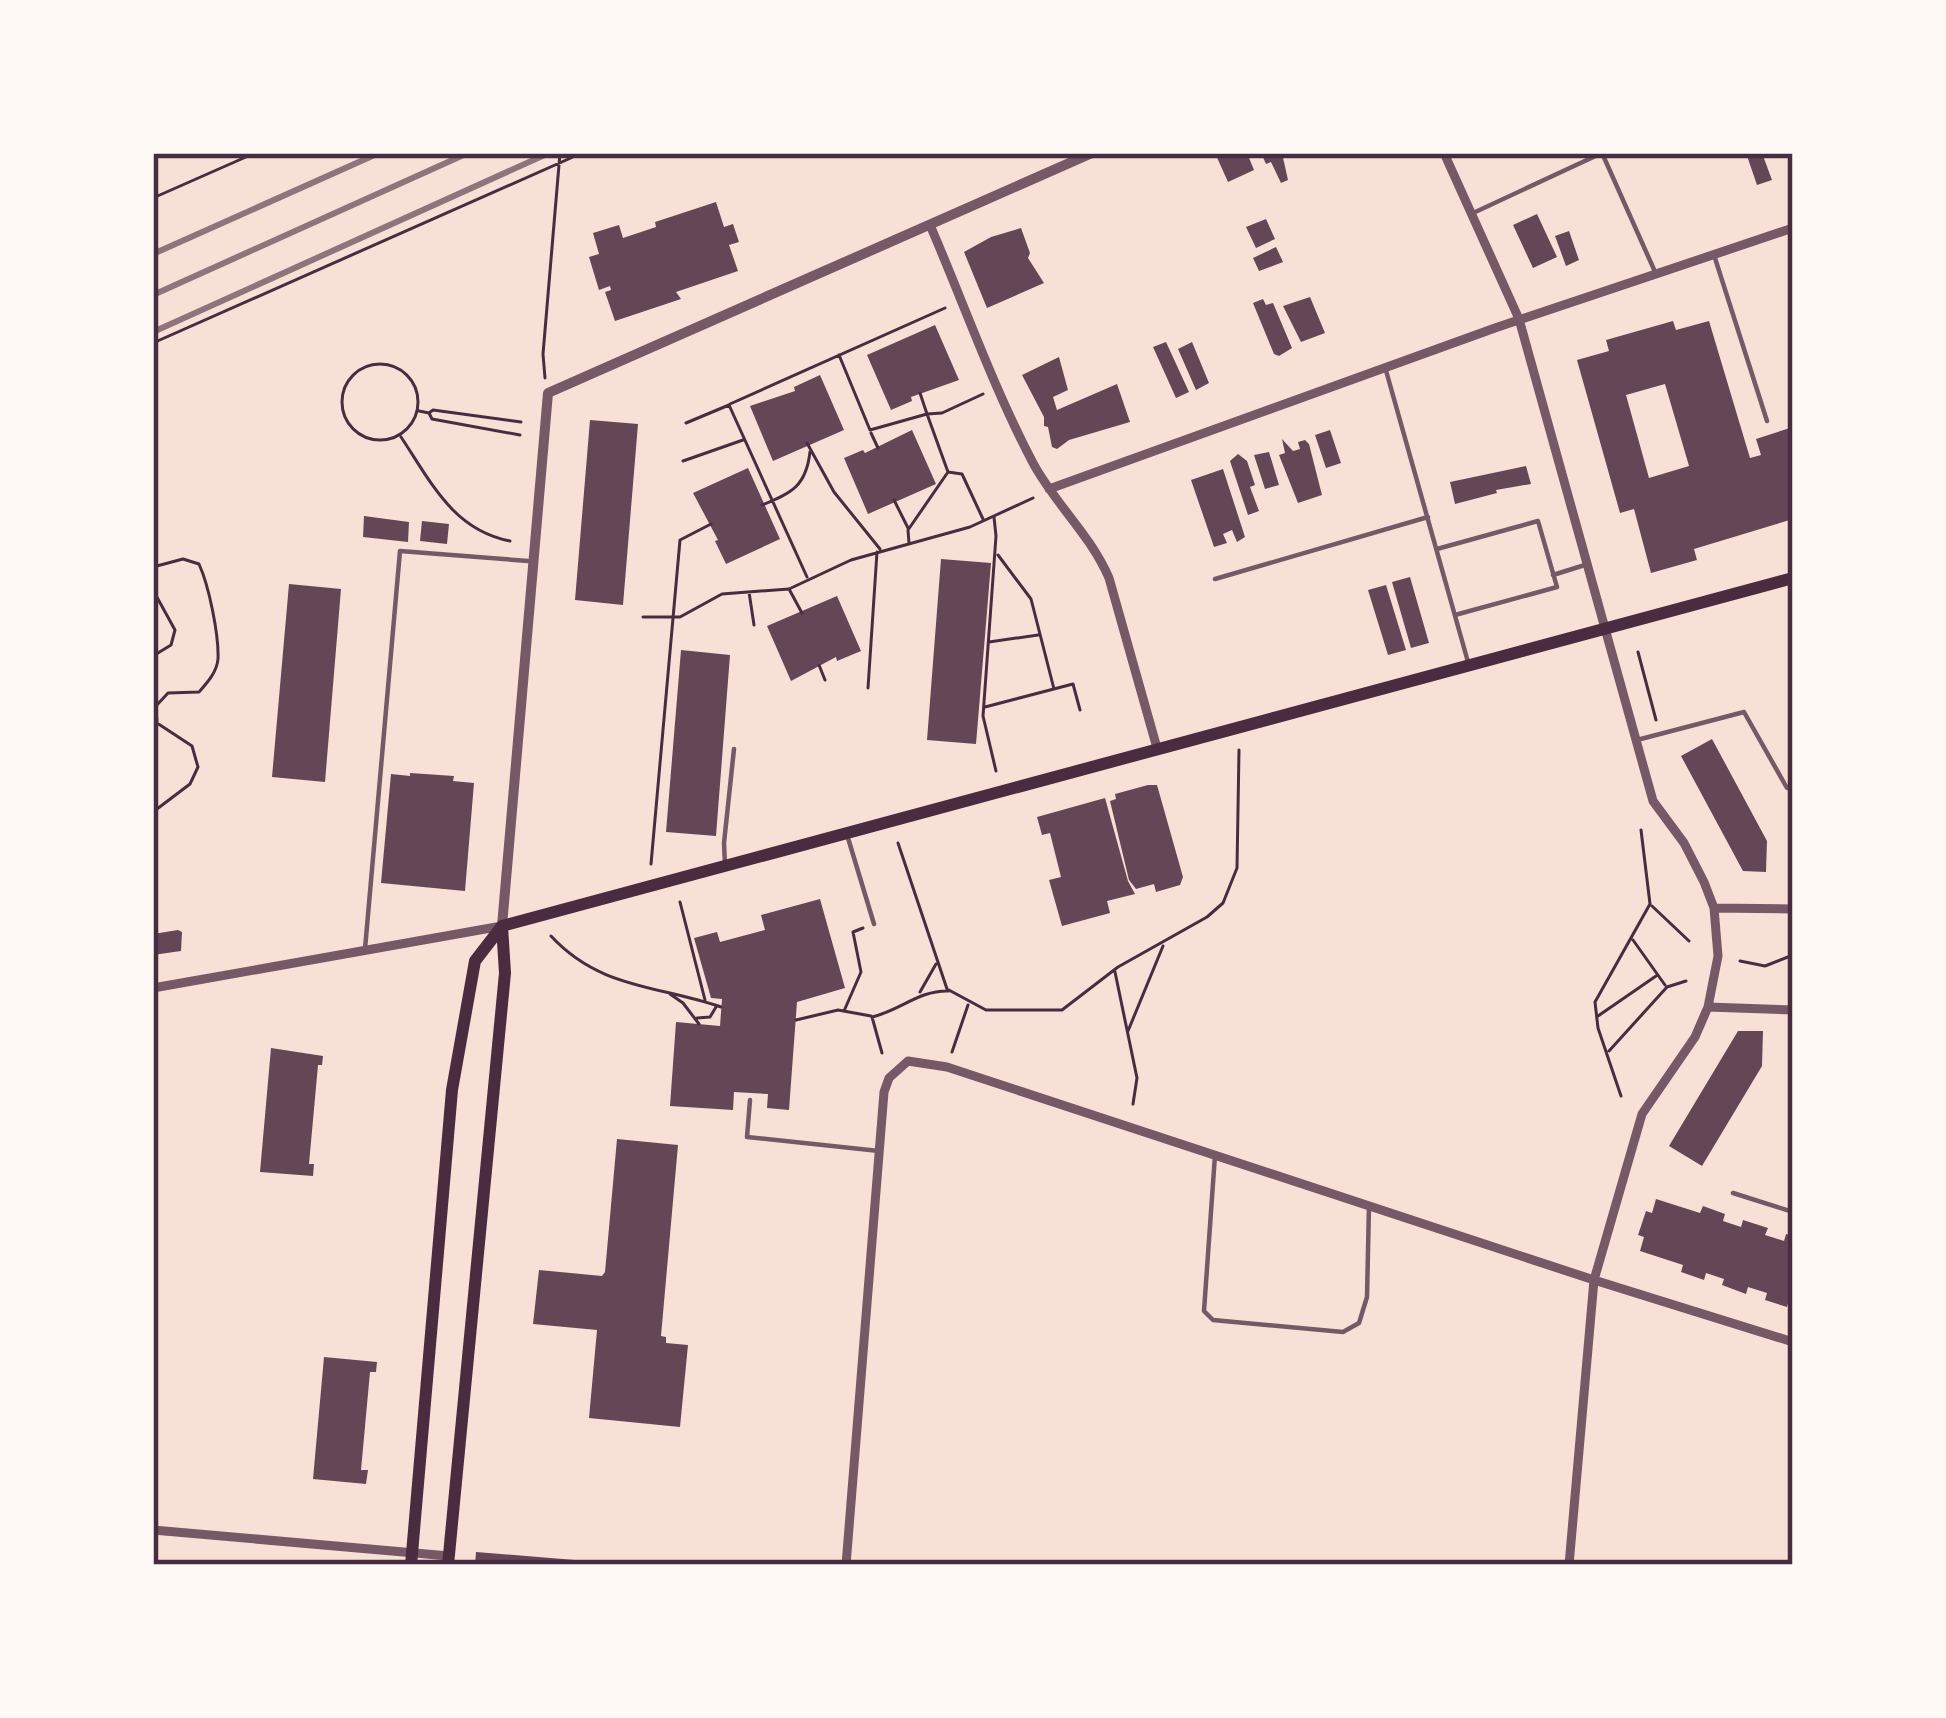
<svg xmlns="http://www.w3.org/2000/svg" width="1946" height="1718" font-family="Lora,serif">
<rect width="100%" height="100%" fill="#f7e1d7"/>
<!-- building -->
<path fill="#644757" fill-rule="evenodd" d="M1215,153H1247L1254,170L1228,182Z
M1261,153H1282L1288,180L1281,183L1271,162L1266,164Z
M1746,153H1762L1772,180L1757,185Z
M716,202L724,227L733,224L739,242L729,245L738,271L676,292L681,299L615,321L605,292L611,290L610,286L599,290L589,257L599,254L593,233L619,225L623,238L656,227L655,222Z
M1537,214L1557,257L1533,268L1513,225Z
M1266,219L1275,239L1256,248L1246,227Z
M1021,228L1030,253L1028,258L1044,283L987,308L964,252L991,237Z
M1569,231L1579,260L1566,266L1555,236Z
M1276,247L1283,262L1259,271L1253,258Z
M1310,297L1325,333L1301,342L1283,306Z
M1263,299L1266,305L1273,303L1292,348L1279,356L1274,354L1253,303Z
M1673,321L1676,330L1709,321L1750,458L1761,455L1756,439L1793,427V519L1694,549L1697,560L1651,573L1634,509L1620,513L1577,360L1609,351L1606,340ZM1665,384L1689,466L1649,478L1626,395Z
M935,325L959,380L911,397L912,401L891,410L867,355Z
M1166,342L1189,392L1176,398L1153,347Z
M1192,342L1209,383L1196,390L1178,349Z
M1059,357L1068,390L1053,397L1057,410L1117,384L1130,422L1069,440L1057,449L1052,447L1048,427L1044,426V417L1022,375Z
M820,375L844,430L773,461L750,406L795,391L794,387Z
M590,420L638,424L623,605L575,600Z
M912,430L936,484L868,514L844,458L863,450L865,453Z
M1330,430L1341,463L1326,468L1315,435Z
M1282,439L1293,451L1300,449L1298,442L1305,440L1309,444L1322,495L1298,503L1279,455L1285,453Z
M1269,452L1279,485L1265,489L1254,455Z
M1238,454L1247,461L1255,485L1250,487L1259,511L1248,515L1230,461Z
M1526,466L1531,484L1496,490L1497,493L1455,504L1450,482Z
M748,468L780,539L726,564L715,541L718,540L693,493Z
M1223,469L1245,537L1237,542L1232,530L1223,534L1227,543L1214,547L1191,480Z
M364,516L409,522L408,542L363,537Z
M422,521L449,524L447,544L420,541Z
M941,559L991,563L976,744L927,740Z
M1410,577L1429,643L1411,648L1392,582Z
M289,584L341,589L325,782L272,777Z
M1386,585L1406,650L1388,655L1368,590Z
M837,596L861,651L837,661L836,657L791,681L767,626Z
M681,650L730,655L716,836L666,832Z
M1712,739L1767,841L1766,872L1743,871L1681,756Z
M410,773L454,776L453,781L474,783L465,891L381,883L391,774L410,776Z
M1148,785H1157L1183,877L1180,885L1156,892L1154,884L1136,889L1129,880L1110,801L1116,799L1115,794Z
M1105,798L1128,881L1135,894L1107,901L1110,913L1062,926L1049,880L1061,877L1050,833L1042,835L1037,817Z
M820,899L845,988L797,1002L789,1110L767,1108L768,1094L734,1092L733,1110L670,1106L676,1022L720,1026L722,999L711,998L694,938L717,932L720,942L765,930L761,915Z
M178,930L182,932L181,951L153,955V934Z
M1738,1031H1763L1762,1066L1702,1166L1669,1146Z
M271,1048L323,1056L322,1065H318L309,1164H314L313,1176L260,1172Z
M617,1139L678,1145L661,1336L666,1337V1343L688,1345L680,1427L589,1418L597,1330L533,1324L539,1270L602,1276L605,1272Z
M1656,1199L1700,1213L1703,1206L1725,1214L1723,1221L1741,1227L1743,1220L1768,1228L1765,1235L1784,1241L1786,1234L1793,1236V1302L1789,1300L1787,1307L1765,1300L1767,1293L1748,1287L1746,1294L1722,1285L1724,1279L1706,1273L1704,1280L1681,1272L1683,1265L1640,1251L1644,1237L1638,1235L1646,1211L1652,1213Z
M324,1357L377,1362L376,1372H370L361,1470H368L366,1484L313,1479Z
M476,1552L599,1562V1565H475Z"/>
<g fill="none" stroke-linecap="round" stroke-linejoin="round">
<!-- path -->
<path stroke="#4a2c40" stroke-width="3" d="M153,198L255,153
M153,343L582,153
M839,355L870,430L927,414L948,472
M342 402a38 38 0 1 1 76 0a38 38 0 1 1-76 0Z
M545,378L543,354L560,153
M920,393L927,414L942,413L983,394
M730,404L945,308
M419,411L429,413L432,419L520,435
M429,413L433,410L521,422
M686,423L729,405L807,577
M871,433L878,448
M401,437C431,482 453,530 510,541
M807,443L834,492L880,549
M683,461L743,440
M894,500L908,528
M762,505C792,493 806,486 810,452
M994,517L996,536L983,716L996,771
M909,543L908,530L948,472L962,474L983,519
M998,555L1031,599L1054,689
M153,567L183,559L199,564C209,586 219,635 218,659C217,672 207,683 199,692L168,693L156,706L157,723L192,746L198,767L190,784L153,812
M789,589L802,613
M153,590L175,630L171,645L153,656
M749,592L754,625
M643,617H680L722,594L789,589L851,560L970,527L1033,498
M989,642L1038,635
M1638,652L1656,720
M819,665L825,680
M868,688L877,552
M985,707L1073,684L1080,710
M898,843L947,989L986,1010H1062L1118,967L1207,917L1223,903L1237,868L1239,750
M651,864L680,540L711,524
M680,902L705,1000
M1652,906L1689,941
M551,936C600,989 657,985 721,1007
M1633,940L1665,985
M1740,961L1765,966L1793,955
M1115,972L1137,1078L1133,1104
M920,992L936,964
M670,994L683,1003L699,1024
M844,1011L861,972L853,932L863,928
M1598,1016L1656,976
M697,1018L710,1017L716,1007
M796,1020L838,1010L871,1016
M1128,1031L1163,946
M1609,1051L1667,987L1686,981
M952,1052L968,1005
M882,1053L872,1017C901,1010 919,990 949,991
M1621,1096L1598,1028L1595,1002L1650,904L1641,830"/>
<!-- service -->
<path stroke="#755966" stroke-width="4.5" d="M1602,153L1656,274
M1471,214L1602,153
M1714,255L1767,421
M1385,367L1468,662
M1437,549L1538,521L1557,587L1455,615
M1553,575L1588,564
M1215,579L1428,517
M1637,740L1744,712L1787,788H1793
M848,838L874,924
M725,865L724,843L734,749
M365,949L400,551L528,561
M750,1100L747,1137L879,1151
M1215,1155L1204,1311L1213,1320L1343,1332L1359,1323L1367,1297L1369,1205
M1733,1193L1793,1212"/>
<!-- minor -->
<path stroke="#755966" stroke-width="9" d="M1444,153L1519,319L1653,801L1684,843L1704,882L1714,908L1718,956L1708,1007L1695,1037L1642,1114L1594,1280L1569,1565
M930,225C964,304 993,387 1033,463C1055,504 1090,534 1109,578L1157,748
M1049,489L1495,328L1793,228
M1714,908L1793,909
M153,988L502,926
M1708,1007L1793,1010
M153,1530L449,1556
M846,1565L884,1092L889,1078L908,1061L947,1067L1594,1280L1793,1342"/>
<!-- tertiary -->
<path stroke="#755966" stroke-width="10" d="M502,926L548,393L1092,153"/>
<!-- secondary -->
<path stroke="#4a2c40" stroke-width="12" d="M502,926L1793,578
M411,1565L452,1090L475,961L502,926
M448,1565L505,973L502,926"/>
<!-- rail -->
<path stroke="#8f747c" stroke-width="6" d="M153,254L379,153
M153,295L468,153
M153,332L549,153"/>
</g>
<!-- border -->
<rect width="1946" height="1718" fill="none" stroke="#fffaf5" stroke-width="312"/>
<rect x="156" y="156" width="1634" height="1406" fill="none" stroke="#4a2c40" stroke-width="4.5"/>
</svg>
